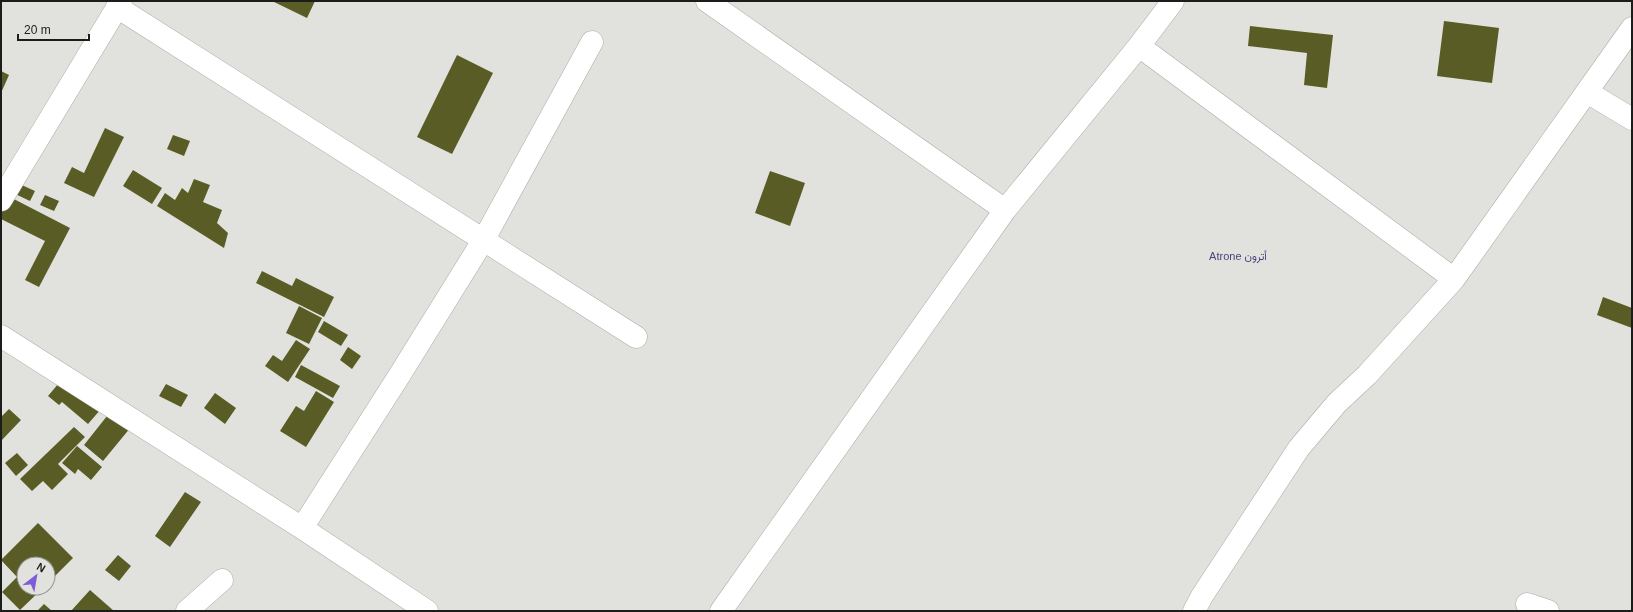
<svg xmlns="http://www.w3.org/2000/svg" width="1633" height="612" font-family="Arial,Vazirmatn,sans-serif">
<rect width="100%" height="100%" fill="#e1e2dd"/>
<!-- building -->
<path fill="#5a5c25" d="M272,1H315L307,18Z
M1444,21L1499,28L1492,83L1437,76Z
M1250,26L1333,35L1327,88L1304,85L1307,53L1248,46Z
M457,55L493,73L452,154L417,137Z
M1,71L9,75L1,93Z
M105,128L124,137L94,197L64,183L72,167L84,173Z
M173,135L190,141L184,156L167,149Z
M133,170L162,188L152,204L123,186Z
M770,171L805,183L790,226L755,213Z
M194,179L210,185L203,202L222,210L217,223L228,233L224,248L157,206L165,193L175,200L182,188L188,193Z
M15,182L35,191L30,201L11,192Z
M45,195L59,201L54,211L40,205Z
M8,196L70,228L39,287L25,280L45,241L1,219V210Z
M262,271L292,286L296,278L334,297L324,317L256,283Z
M1603,297L1632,308V328L1597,315Z
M299,306L322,318L309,344L286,333Z
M324,321L348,335L341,346L318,332Z
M296,340L310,349L288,382L265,366L273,355L282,361Z
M348,347L361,356L352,369L340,360Z
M301,365L340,386L333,398L295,377Z
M64,377L101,409L88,424L62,402L59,405L48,396Z
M166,384L188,395L181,407L159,396Z
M316,391L334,402L306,447L280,431L296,406L304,411Z
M215,393L236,408L225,424L204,408Z
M9,409L21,420L1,441V417Z
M111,411L131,427L103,461L84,445Z
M74,427L85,437L58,464L68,474L52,490L43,481L32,491L20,479Z
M77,446L102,467L91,480L78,469L75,474L62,463Z
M17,453L28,465L16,476L5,463Z
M185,492L201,502L170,547L155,536Z
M38,523L73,558L48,583V564H24V588H43L20,610L2,592L17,577L1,560Z
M118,555L131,566L119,581L105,570Z
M90,590L114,611H71Z
M44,604L52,611H37Z"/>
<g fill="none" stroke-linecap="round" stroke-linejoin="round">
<defs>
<path id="minor" d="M707,1L1005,210
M117,7L636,337
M1139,46L1454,279
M1587,92L1632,119
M1,200L121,1
M1,336L302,528L427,611
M302,528L399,376L484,239L592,42
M1527,604L1548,611
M187,611L222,580
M721,611L1005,210L1139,46L1173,1
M1194,611L1202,596L1299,448L1337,403L1367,375L1454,279L1632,28"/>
</defs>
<!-- minor casing -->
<use href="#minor" stroke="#aaaba6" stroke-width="23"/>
<!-- minor -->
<use href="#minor" stroke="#fff" stroke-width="22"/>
</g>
<g text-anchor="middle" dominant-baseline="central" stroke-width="4" stroke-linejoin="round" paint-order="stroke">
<!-- neighbourhood labels -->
<g font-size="11" fill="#4d3f7d" stroke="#e1e2dd">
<text x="1238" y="256">Atrone أترون</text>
</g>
</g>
<!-- border -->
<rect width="1633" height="612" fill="none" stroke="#1c1c1a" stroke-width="4"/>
<!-- north arrow -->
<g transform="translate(36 576) rotate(31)"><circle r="19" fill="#e1e2dd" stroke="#92938f"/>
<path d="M0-3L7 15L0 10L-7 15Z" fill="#7d5ed8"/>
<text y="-6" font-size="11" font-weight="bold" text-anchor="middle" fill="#1c1c1a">N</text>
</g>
<!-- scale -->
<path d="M18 34v6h71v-6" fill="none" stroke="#1c1c1a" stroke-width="2"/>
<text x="24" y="34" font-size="12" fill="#1c1c1a" stroke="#e1e2dd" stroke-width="3" paint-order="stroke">20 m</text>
</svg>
